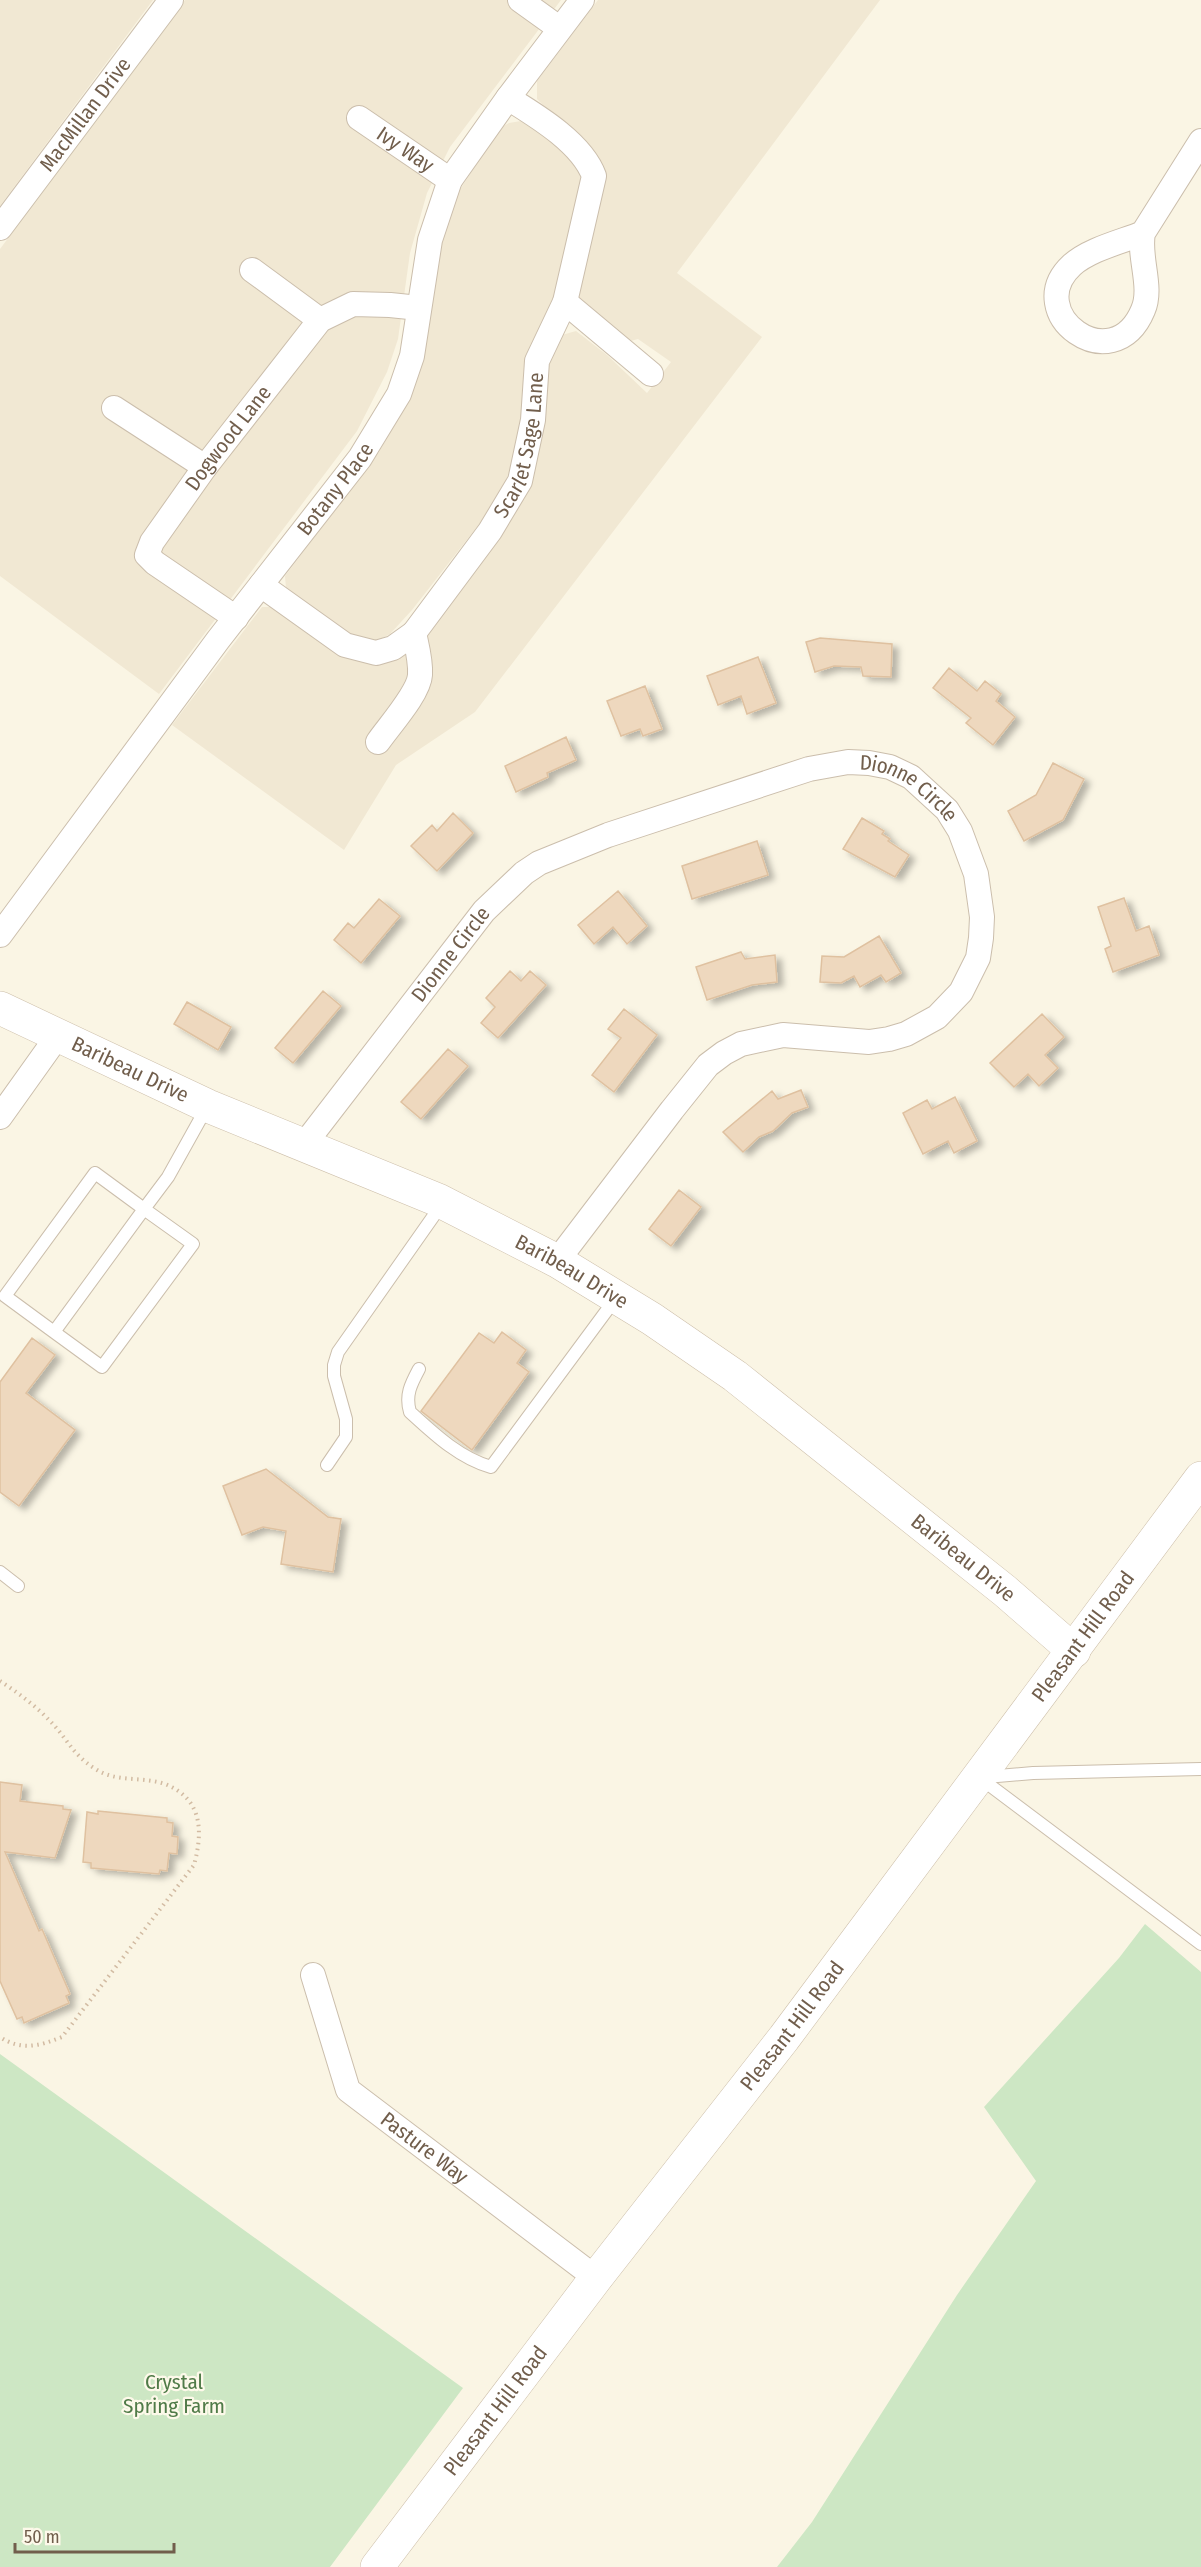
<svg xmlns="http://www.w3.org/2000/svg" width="1201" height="2567" font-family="'Fira Sans Condensed',sans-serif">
<defs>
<filter id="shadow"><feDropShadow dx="6" dy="4" stdDeviation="3" flood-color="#0004"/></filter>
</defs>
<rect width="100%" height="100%" fill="#faf5e4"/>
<!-- residential -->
<path fill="#f1e8d3" d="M0,0H153L0,206Z
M185,0H561L450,147L427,193L410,253L398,339L387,372L357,431L159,694L0,576V249Z
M598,0H880L677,273L762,337L475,712L396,765L344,850L172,725L262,607H275L381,659L497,526L544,367L562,335L576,331L607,355L647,393L671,362L638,339L627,342L578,299L602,184L567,129L537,99V81Z
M521,121L556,144L577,166L582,180L553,314L530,346L524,364L520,445L498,500L412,610L390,634L375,642L361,643L316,615L286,588L285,576L379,452L399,417L443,237L459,191L500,128L509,123Z"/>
<!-- green -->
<path fill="#cde7c4" d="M1145,1924L1201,1972V2567H777L812,2522L957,2295L1036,2181L984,2107L1119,1958Z
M0,2054L463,2388L330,2567H0Z"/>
<!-- building -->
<path fill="#eed8be" stroke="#dfc1a0" stroke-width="1.5" filter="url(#shadow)" d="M820,638L892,644L891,677L863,676L861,667L834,666L815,672L806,642Z
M758,657L776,703L747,714L741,696L718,705L707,676Z
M949,668L977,691L985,681L1001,694L996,701L1015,717L993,745L966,723L971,718L933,688Z
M645,686L662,729L643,736L640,729L621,736L607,701Z
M566,737L576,760L547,773L548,777L516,792L505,766Z
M1053,763L1084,779L1063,820L1024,841L1008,811L1036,795Z
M453,813L473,833L437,871L411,846L432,825L437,831Z
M862,818L884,831L882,834L890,839L888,841L909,855L895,877L843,849Z
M757,841L768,875L692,899L682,866Z
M618,891L647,926L627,944L613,927L594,944L578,925Z
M1124,898L1136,931L1149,926L1159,955L1113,972L1105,949L1111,946L1098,907Z
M379,899L400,916L361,963L334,940L348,923L354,928Z
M879,936L901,973L886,982L881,975L860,987L854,976L841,983L820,982L822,956L844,957Z
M741,952L745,959L775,955L777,982L752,985L707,1000L696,967Z
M510,971L521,981L530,971L546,985L498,1038L481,1023L495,1007L486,998Z
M323,991L341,1006L293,1063L275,1048Z
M187,1002L231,1027L218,1050L174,1024Z
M624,1009L657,1035L614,1092L592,1075L621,1038L608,1029Z
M1042,1014L1064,1037L1045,1055L1058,1068L1039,1086L1028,1074L1014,1087L990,1063Z
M448,1049L468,1066L421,1119L401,1102Z
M801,1090L808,1107L792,1113L773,1131L759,1137L743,1152L723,1132L772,1091L778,1099Z
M955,1097L977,1141L954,1153L948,1141L923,1154L903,1113L927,1100L932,1109Z
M679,1190L701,1207L671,1246L649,1229Z
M502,1332L526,1350L517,1363L529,1372L472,1450L421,1411L479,1333L494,1343Z
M32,1338L55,1355L26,1393L75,1430L19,1506L0,1492V1382Z
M266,1469L328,1517L341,1519L333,1572L281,1564L286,1531L263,1527L242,1535L223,1486Z
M0,1782L22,1785L20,1801L63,1806V1809L71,1810L55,1858L5,1852L39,1931L42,1929L70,1994L66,1996L69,2003L24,2023L22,2017L17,2019L0,1981Z
M98,1811L167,1818V1822L173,1823L172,1836L178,1837L177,1854L169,1853L167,1871L160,1870L159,1874L91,1868V1863L83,1862L87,1812L98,1814Z"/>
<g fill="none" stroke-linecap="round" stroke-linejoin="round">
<defs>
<path id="lane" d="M54,1332L102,1367L193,1244L144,1209L54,1332L5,1296L95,1173L144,1209L168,1177L207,1107
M419,1369C411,1384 405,1395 410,1412C433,1433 459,1458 491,1467L616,1298
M327,1465L346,1437V1419L334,1376V1365L338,1352L442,1204
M0,1572L18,1586
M986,1777L1033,1773L1201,1769
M980,1778L1201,1944"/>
<g id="street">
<path d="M520,0L559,28"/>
<path id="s1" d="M359,118L450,180"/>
<path id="s2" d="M0,228L171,0"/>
<path d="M1143,233C1121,242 1090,249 1072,265C1020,313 1113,382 1143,310C1153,287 1138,257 1143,233L1201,141"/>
<path d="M252,270L320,320"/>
<path d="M565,302L651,374"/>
<path d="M114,408L205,467"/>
<path id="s3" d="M261,585L345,645L376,653L393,648L414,633L490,531L520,481L533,420L537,361L565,302L594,176C582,143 537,116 508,98"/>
<path id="s4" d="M236,618L155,563L147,555L152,542L205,467L320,320L353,304L390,305L419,308"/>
<path d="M378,742C389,726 419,693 420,675C421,661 417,647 414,633"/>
<path id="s5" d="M0,935L218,640L360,458L399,394L412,356L430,240L450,180L508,98L582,0"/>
<path d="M0,1117L57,1037"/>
<path id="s6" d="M303,1146L484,911L524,873L539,863L608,835L809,769L848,762L869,763L890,767L911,777L947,810L960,831L976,874L982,917L981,938L978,958L961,992L937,1017L906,1034L889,1039L869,1042L783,1035L741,1044L724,1053L708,1065L672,1110L557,1261"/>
<path id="s7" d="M313,1975L348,2090L596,2278"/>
</g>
<g id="secondary">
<path id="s8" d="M0,1008L208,1106L438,1200L557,1261L652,1319L735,1376L1005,1591L1074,1651"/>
<path id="s9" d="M377,2567L596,2278L784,2038L1201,1478"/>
</g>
</defs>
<!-- lane casing -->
<use href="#lane" stroke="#cbbeac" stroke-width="14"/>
<!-- street casing -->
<use href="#street" stroke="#cbbeac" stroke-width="26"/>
<!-- secondary casing -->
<use href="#secondary" stroke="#cdbfaa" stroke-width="34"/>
<!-- path -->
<path stroke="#d2bba2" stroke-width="4" stroke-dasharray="1.5 4.5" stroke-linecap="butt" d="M0,1681C17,1692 36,1706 50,1721C67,1738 72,1754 94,1768C115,1783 142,1776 165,1784C203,1799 203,1832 194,1865L62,2037C40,2046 21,2051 0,2037"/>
<!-- lane -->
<use href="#lane" stroke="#fff" stroke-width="12"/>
<!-- street -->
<use href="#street" stroke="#fff" stroke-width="24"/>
<!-- secondary -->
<use href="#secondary" stroke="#fff" stroke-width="33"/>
</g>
<g text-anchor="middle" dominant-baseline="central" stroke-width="4.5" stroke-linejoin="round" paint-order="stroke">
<!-- street labels -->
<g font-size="21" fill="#715e4c" stroke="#fdf9ea">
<text stroke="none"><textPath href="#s2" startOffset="142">MacMillan Drive</textPath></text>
<text stroke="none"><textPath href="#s1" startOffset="56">Ivy Way</textPath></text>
<text stroke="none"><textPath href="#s4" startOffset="252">Dogwood Lane</textPath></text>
<text stroke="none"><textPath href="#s3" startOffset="399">Scarlet Sage Lane</textPath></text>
<text stroke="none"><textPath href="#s5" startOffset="558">Botany Place</textPath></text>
<text stroke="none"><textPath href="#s6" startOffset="764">Dionne Circle</textPath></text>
<text stroke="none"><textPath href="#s6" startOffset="242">Dionne Circle</textPath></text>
<text stroke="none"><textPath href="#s8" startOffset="144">Baribeau Drive</textPath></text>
<text stroke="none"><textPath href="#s8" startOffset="630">Baribeau Drive</textPath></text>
<text stroke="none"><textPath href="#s8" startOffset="1116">Baribeau Drive</textPath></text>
<text stroke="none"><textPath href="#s9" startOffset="1168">Pleasant Hill Road</textPath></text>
<text stroke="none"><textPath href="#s9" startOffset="682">Pleasant Hill Road</textPath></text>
<text stroke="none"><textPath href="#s7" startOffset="216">Pasture Way</textPath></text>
<text stroke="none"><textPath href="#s9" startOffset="196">Pleasant Hill Road</textPath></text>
</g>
<!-- park labels -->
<g font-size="21" fill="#507b48" stroke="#fdf9ea">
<text x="174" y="2382">Crystal<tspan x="174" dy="24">Spring Farm</tspan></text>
</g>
</g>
<!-- scale -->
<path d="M15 2543v9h159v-9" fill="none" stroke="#715e4c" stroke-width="3"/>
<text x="24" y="2543" font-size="18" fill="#715e4c" stroke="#fdf9ea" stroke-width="4.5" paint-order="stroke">50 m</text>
</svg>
